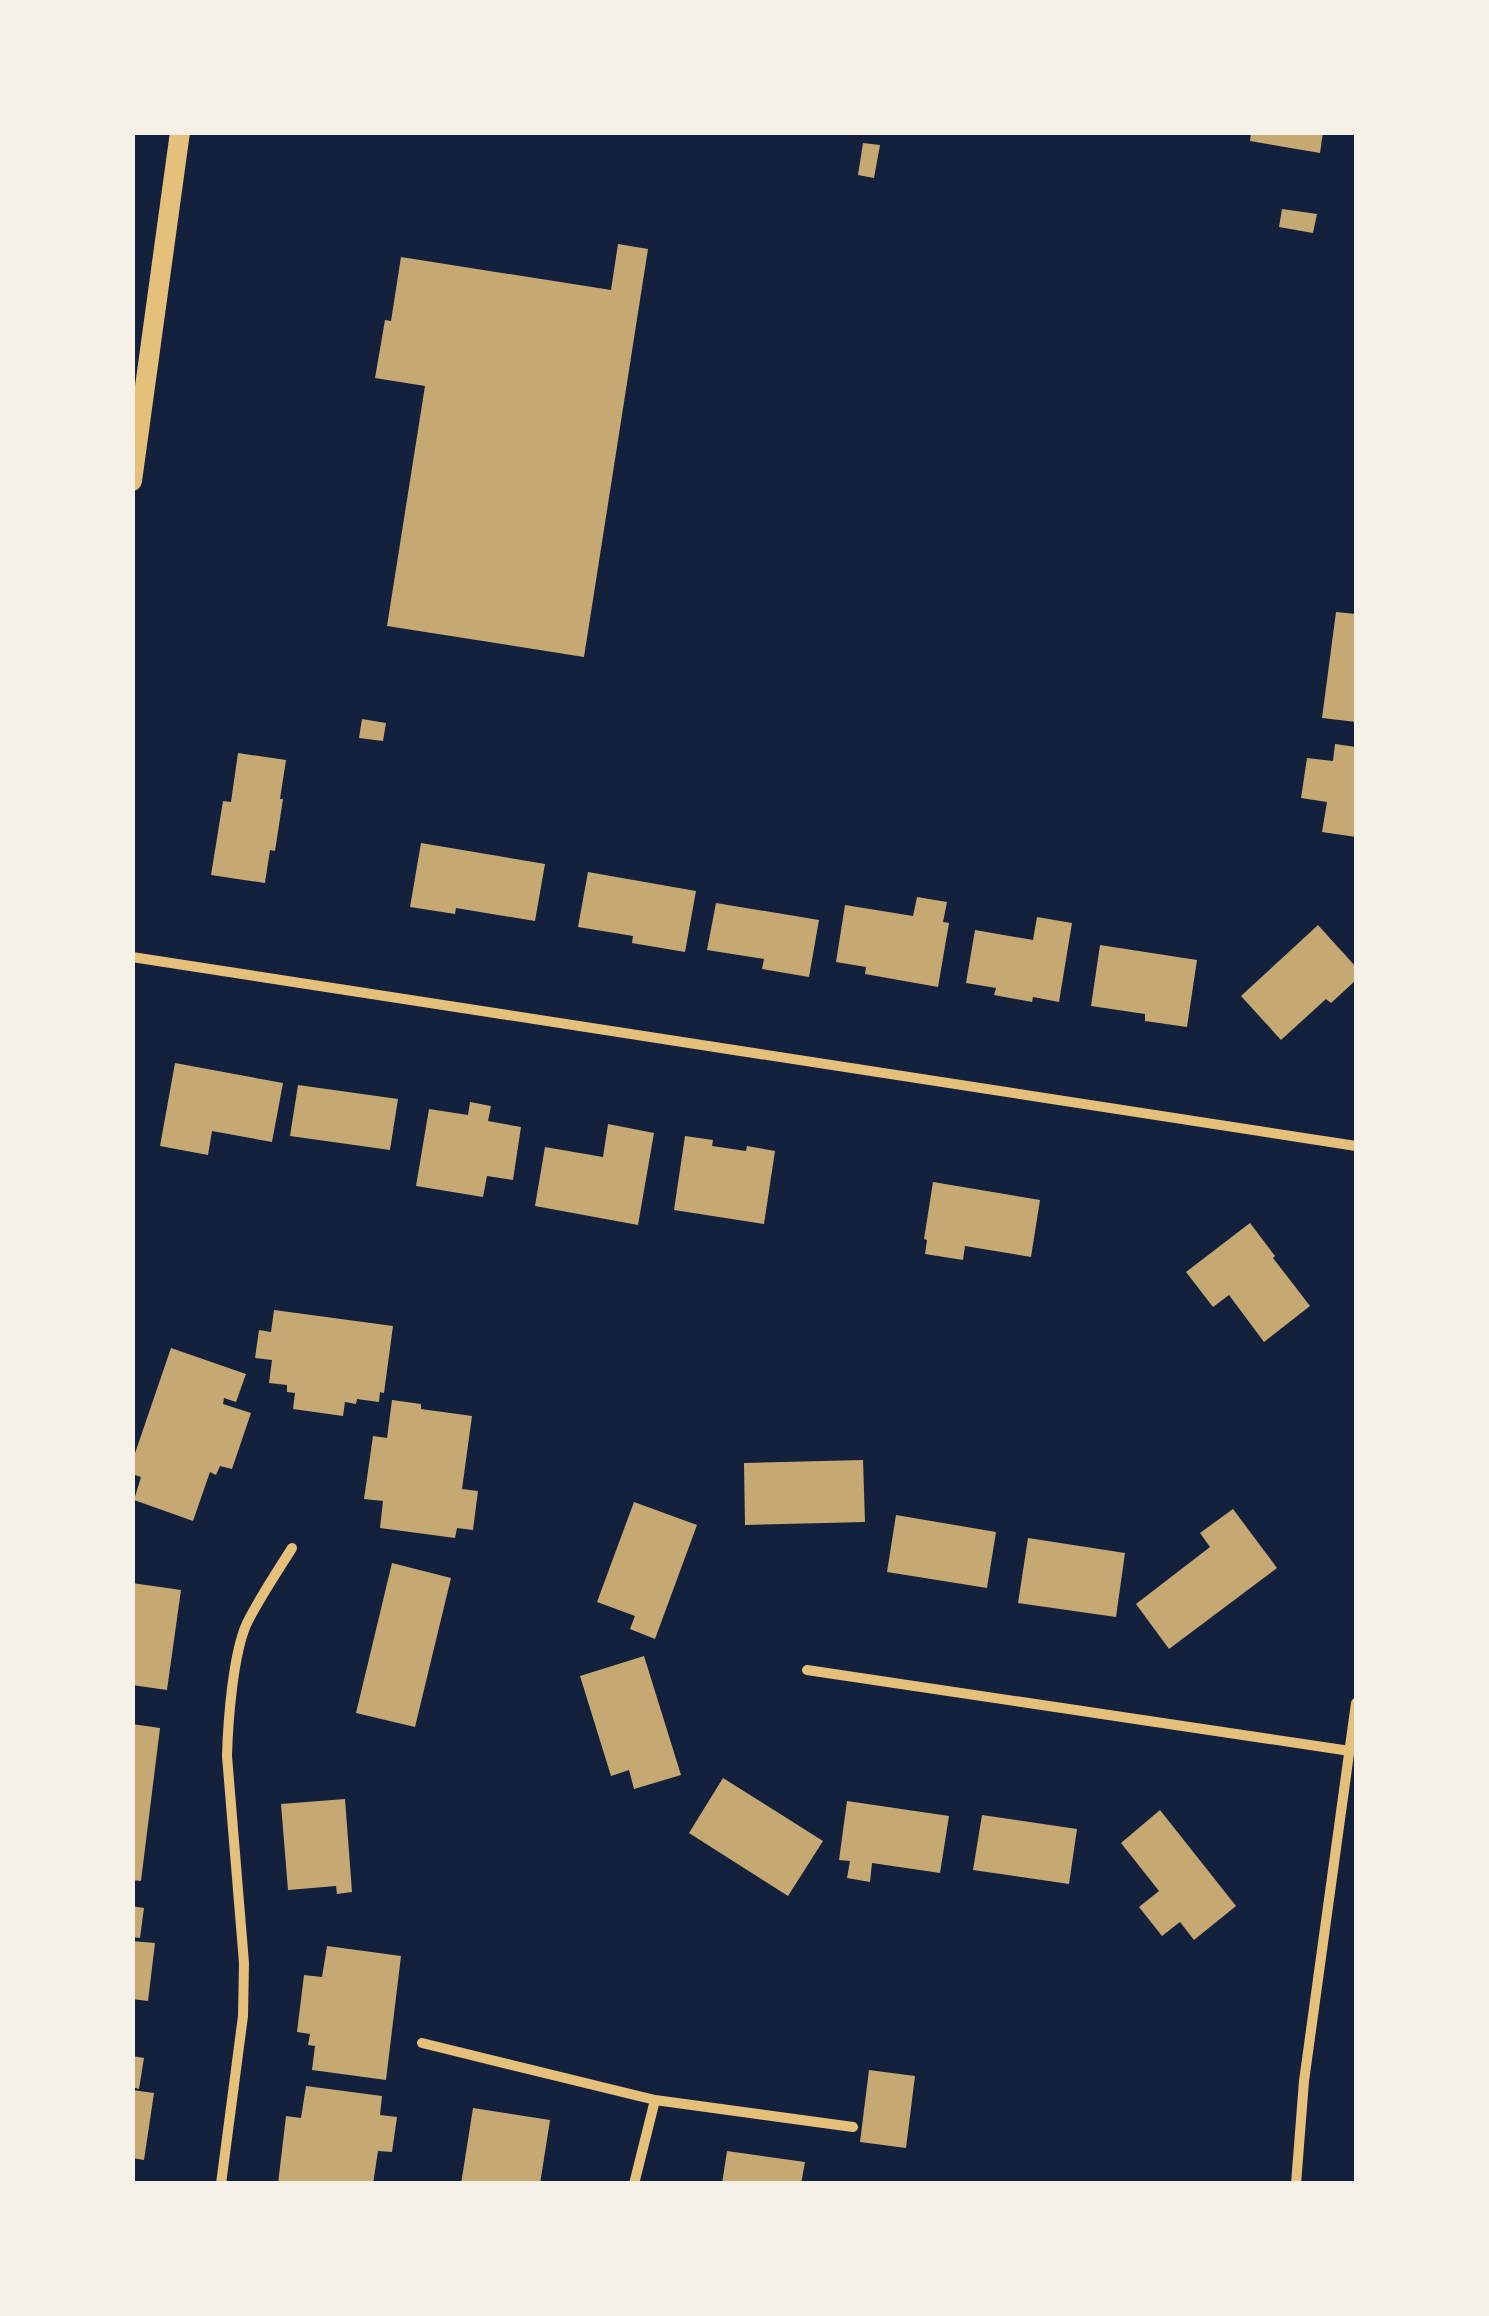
<svg xmlns="http://www.w3.org/2000/svg" width="1489" height="2316" font-family="'Crimson Pro',serif">
<rect width="100%" height="100%" fill="#14213d"/>
<!-- building -->
<path fill="#c6a872" d="M1251,132H1323L1320,153L1250,141Z
M863,143L880,145L874,178L858,175Z
M1282,209L1317,214L1313,233L1279,227Z
M618,244L648,249L584,657L387,626L425,386L375,378L385,320L391,321L401,257L611,290Z
M1336,612L1356,614V722L1322,718Z
M362,719L386,723L383,741L359,738Z
M1335,744L1356,747V837L1322,832L1327,802L1301,798L1307,758L1333,761Z
M238,753L286,760L280,799H283L275,851L270,850L265,883L211,875L223,801L231,802Z
M421,843L545,864L535,921L456,908L455,914L410,907Z
M588,872L696,891L685,952L632,943L633,936L578,927Z
M917,897L947,902L943,922L949,923L938,987L865,974L866,967L836,962L845,905L913,916Z
M716,903L819,920L809,977L762,969L764,959L707,950Z
M1037,917L1072,923L1059,1002L1033,997L1032,1002L994,995L996,988L966,983L975,930L1033,940Z
M1318,925L1356,967V980L1331,1003L1326,999L1281,1040L1241,996Z
M1100,945L1197,960L1187,1027L1145,1021V1014L1091,1006Z
M175,1063L283,1083L272,1142L212,1131L208,1155L160,1146Z
M298,1085L398,1099L390,1150L290,1136Z
M470,1102L491,1106L488,1121L521,1127L513,1180L487,1176L483,1197L416,1186L429,1109L468,1115Z
M608,1124L654,1133L638,1225L535,1206L545,1147L603,1157Z
M685,1136L713,1140L712,1146L746,1151L747,1146L775,1151L764,1224L674,1210Z
M933,1182L1040,1200L1031,1257L965,1246L963,1260L925,1254L927,1240L924,1239Z
M1250,1223L1275,1256L1273,1258L1310,1306L1264,1342L1229,1295L1213,1307L1186,1272Z
M274,1310L393,1326L384,1393L380,1392L379,1402L357,1399L356,1404L345,1402L343,1416L293,1409L295,1393L287,1392V1385L269,1383L272,1360L255,1358L259,1330L271,1332Z
M171,1348L246,1374L236,1402L224,1398L223,1404L251,1413L232,1469L220,1466L216,1475L210,1472L193,1521L134,1500L141,1477L132,1474V1462Z
M392,1400L421,1404V1409L472,1416L462,1489L478,1491L473,1530L457,1528L455,1538L380,1528L383,1501L364,1499L373,1436L387,1438Z
M863,1460L865,1522L745,1525L744,1463Z
M634,1502L697,1525L655,1639L630,1629L635,1616L597,1602Z
M1233,1509L1277,1568L1169,1649L1136,1604L1210,1547L1200,1533Z
M896,1515L996,1532L987,1588L887,1572Z
M1028,1538L1125,1553L1116,1617L1018,1603Z
M392,1563L451,1578L415,1727L356,1713Z
M132,1583L181,1590L167,1690L132,1685Z
M644,1656L681,1775L634,1789L629,1770L611,1776L580,1676Z
M132,1724L160,1728L141,1881L132,1880Z
M723,1778L823,1841L788,1896L689,1833Z
M345,1799L352,1892L337,1894L336,1886L288,1890L281,1804Z
M847,1801L949,1816L940,1873L872,1863L870,1882L847,1878L850,1861L839,1860Z
M1160,1810L1236,1906L1194,1940L1180,1922L1162,1936L1139,1907L1159,1891L1121,1843Z
M982,1815L1077,1829L1069,1884L973,1870Z
M132,1906L144,1908L140,1938L132,1937Z
M132,1941L155,1943L148,2001L132,1999Z
M327,1946L401,1956L386,2080L312,2070L315,2046L308,2045L310,2034L297,2032L304,1975L322,1977Z
M132,2056L144,2058L139,2089L132,2087Z
M869,2070L915,2076L906,2148L860,2142Z
M306,2086L382,2096L380,2115L397,2117L392,2152L378,2151L373,2184H278L286,2116L301,2118Z
M132,2090L154,2093L144,2160L132,2158Z
M473,2108L550,2120L540,2184H461Z
M727,2151L805,2162L801,2184H722Z"/>
<g fill="none" stroke-linecap="round" stroke-linejoin="round">
<!-- minor -->
<path stroke="#e5c07b" stroke-width="10" d="M132,957L1356,1146
M807,1670L1350,1751
M422,2043L655,2100L853,2127
M221,2184L243,2016L244,1963L227,1756C228,1721 233,1653 247,1623C260,1597 277,1572 292,1548
M634,2184L655,2100
M1296,2184L1304,2081L1356,1703"/>
<!-- secondary -->
<path stroke="#e5c07b" stroke-width="20" d="M132,481L180,132"/>
</g>
<!-- border -->
<rect width="1489" height="2316" fill="none" stroke="#f6f1e7" stroke-width="270"/>
</svg>
